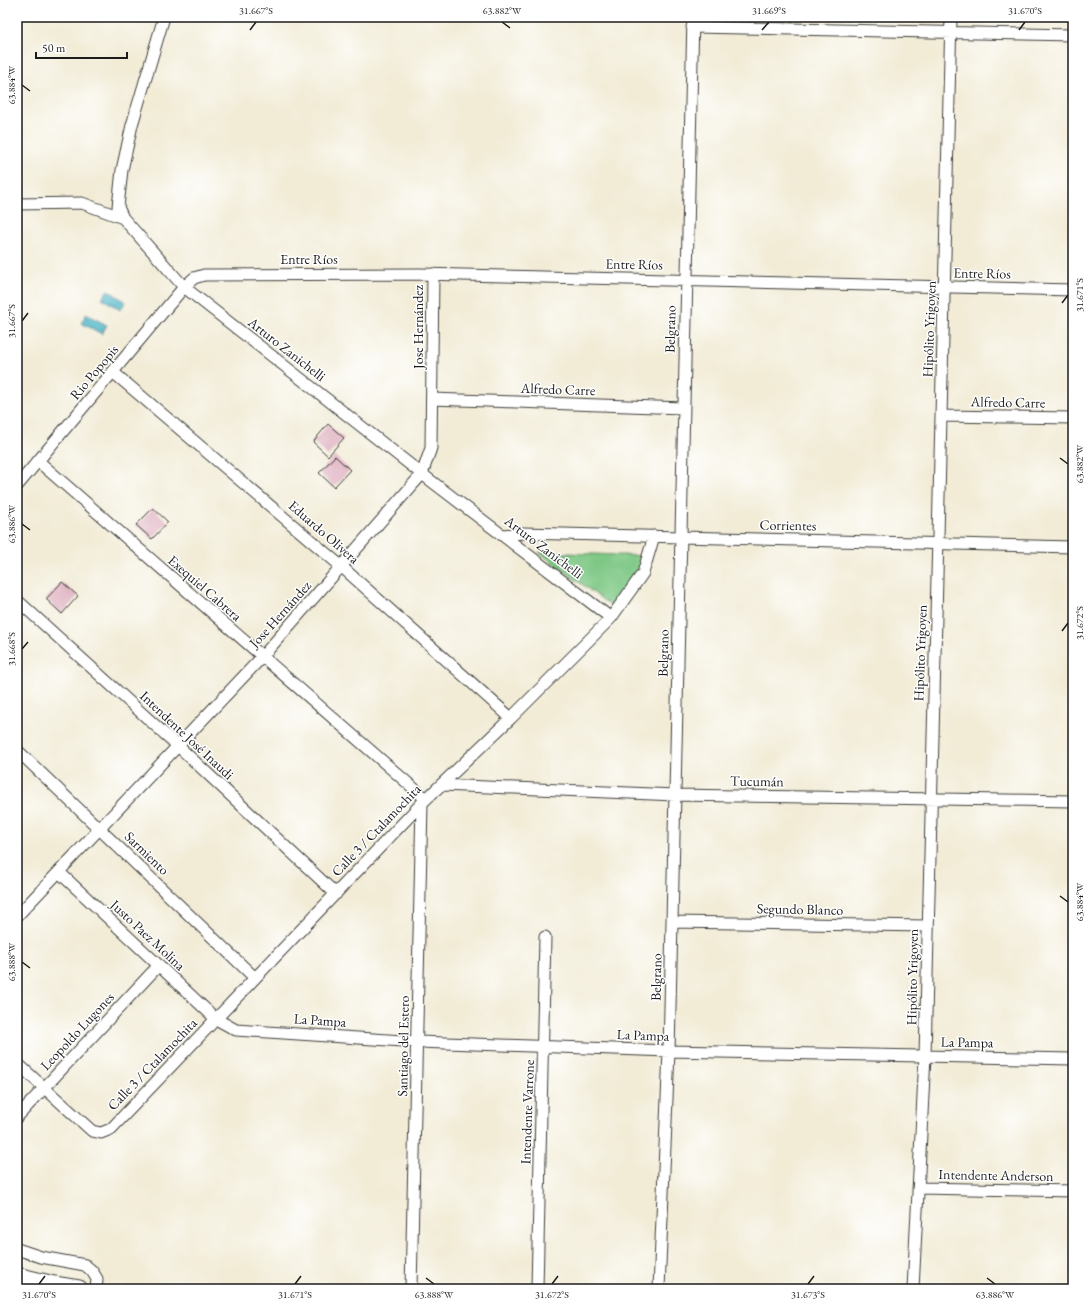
<svg xmlns="http://www.w3.org/2000/svg" width="1090" height="1306" font-family="'EB Garamond',serif">
<rect width="100%" height="100%" fill="#fff"/>
<filter id="ink" filterUnits="userSpaceOnUse"><feTurbulence type="fractalNoise" baseFrequency=".025" numOctaves="2"/><feDisplacementMap in="SourceGraphic" scale="8" xChannelSelector="R" yChannelSelector="G"/><feConvolveMatrix kernelMatrix="1 2 1 2 8 2 1 2 1" color-interpolation-filters="sRGB"/></filter>
<filter id="wash" filterUnits="userSpaceOnUse"><feTurbulence type="fractalNoise" baseFrequency=".012" numOctaves="4" result="noise"/><feDisplacementMap in="SourceGraphic" scale="16" xChannelSelector="R" yChannelSelector="G"/><feGaussianBlur stdDeviation="0.9" result="paint"/><feColorMatrix in="noise" values="0 0 0 0 0 0 0 0 0 0 0 0 0 0 0 0 0 1.4 0 .05"/><feComposite in="paint" operator="in"/></filter>
<g filter="url(#wash)">
<rect width="100%" height="100%" fill="#f2ecd7"/>
<!-- green -->
<path fill="#7ec885" stroke="#4d7250" d="M539,552L648,556L611,606Z"/>
<!-- water -->
<path fill="#45b0c3" stroke="#306670" d="M108,290L126,302L120,310L102,298Z
M86,314L107,325L102,334L81,323Z"/>
<g id="blocks">
<!-- building -->
<path fill="#dca9b9" d="M328,424L344,438L328,456L313,442Z
M335,456L350,470L334,487L319,473Z
M153,508L168,522L152,539L136,525Z
M62,582L78,596L62,614L46,599Z"/>
</g>
</g>
<g filter="url(#ink)">
<use href="#blocks" fill-opacity="0" stroke="#3c3b38" stroke-width="1"/>
<g fill="none" stroke-linecap="round" stroke-linejoin="round">
<defs>
<path id="street" d="M164,17L132,125L122,170L118,207L123,218L184,287L422,474L611,618
M692,27L1073,35
M17,204L82,203L123,218
M114,373L342,567L511,718
M432,399L683,408
M941,416L1073,418
M38,461L426,799
M17,486L184,287L194,278L204,275L420,274L1073,290
M503,535L523,533L1073,547
M17,600L178,746L336,894
M17,750L255,978
M442,785L675,795L1073,801
M59,872L216,1019L236,1030L418,1042L669,1051L1073,1059
M17,916L261,658L422,474L431,448L433,274
M672,922L927,926
M17,1063L92,1131L101,1133L111,1129L422,803L511,718L611,618L643,573L654,536
M17,1117L159,965
M918,1188L1073,1191
M17,1249L41,1257L85,1265L92,1271L97,1279L96,1289
M411,1289L422,803
M537,1289L545,937
M659,1289L669,1051L693,17
M913,1289L925,1056L951,17"/>
<path id="primary" d="M17,1276L54,1285L79,1289"/>
</defs>
<!-- street casing -->
<use href="#street" stroke="#3c3b38" stroke-width="13"/>
<!-- primary casing -->
<use href="#primary" stroke="#3c3b38" stroke-width="19"/>
<!-- street -->
<use href="#street" stroke="#fff" stroke-width="11"/>
<!-- primary -->
<use href="#primary" stroke="#fff" stroke-width="17"/>
</g>
</g>
<!-- ticks -->
<path fill="none" stroke="#1c1c1c" stroke-width="1.5" d="M502,22L510,28M250,30L256,22M762,30L769,22M1019,30L1025,22M22,85L30,91M1062,303L1068,295M22,321L28,313M1060,458L1068,464M22,524L30,530M1062,631L1068,623M22,649L28,642M1060,896L1068,902M22,962L30,968M426,1278L434,1284M987,1278L995,1284M39,1284L45,1276M295,1284L301,1276M552,1284L558,1276M808,1284L814,1276"/>
<g text-anchor="middle" dominant-baseline="central" stroke-width="3" stroke-linejoin="round" paint-order="stroke">
<!-- street labels -->
<g font-size="14" fill="#1c1c1c" stroke="#fff">
<text x="309" y="259">Entre Ríos</text>
<text transform="translate(634 264) rotate(1)">Entre Ríos</text>
<text transform="translate(982 273) rotate(1)">Entre Ríos</text>
<text transform="translate(418 327) rotate(-90)">Jose Hernández</text>
<text transform="translate(670 329) rotate(-89)">Belgrano</text>
<text transform="translate(929 329) rotate(-88)">Hipólito Yrigoyen</text>
<text transform="translate(287 349) rotate(38)">Arturo Zanichelli</text>
<text transform="translate(94 372) rotate(-50)">Rio Popopis</text>
<text transform="translate(558 389) rotate(2)">Alfredo Carre</text>
<text transform="translate(1008 402) rotate(1)">Alfredo Carre</text>
<text transform="translate(788 525) rotate(1)">Corrientes</text>
<text transform="translate(324 532) rotate(41)">Eduardo Olivera</text>
<text transform="translate(544 547) rotate(37)">Arturo Zanichelli</text>
<text transform="translate(205 588) rotate(41)">Exequiel Cabrera</text>
<text transform="translate(280 614) rotate(-48)">Jose Hernández</text>
<text transform="translate(663 653) rotate(-89)">Belgrano</text>
<text transform="translate(920 653) rotate(-88)">Hipólito Yrigoyen</text>
<text transform="translate(187 735) rotate(43)">Intendente José Inaudi</text>
<text transform="translate(757 781) rotate(1)">Tucumán</text>
<text transform="translate(376 830) rotate(-46)">Calle 3 / Ctalamochita</text>
<text transform="translate(147 853) rotate(44)">Sarmiento</text>
<text transform="translate(800 909) rotate(1)">Segundo Blanco</text>
<text transform="translate(148 935) rotate(43)">Justo Paez Molina</text>
<text transform="translate(656 977) rotate(-89)">Belgrano</text>
<text transform="translate(912 977) rotate(-89)">Hipólito Yrigoyen</text>
<text transform="translate(320 1020) rotate(4)">La Pampa</text>
<text transform="translate(77 1031) rotate(-47)">Leopoldo Lugones</text>
<text transform="translate(643 1035) rotate(2)">La Pampa</text>
<text transform="translate(967 1042) rotate(1)">La Pampa</text>
<text transform="translate(403 1046) rotate(-89)">Santiago del Estero</text>
<text transform="translate(152 1064) rotate(-46)">Calle 3 / Ctalamochita</text>
<text transform="translate(527 1112) rotate(-88)">Intendente Varrone</text>
<text transform="translate(996 1175) rotate(1)">Intendente Anderson</text>
</g>
</g>
<!-- margin -->
<rect width="1090" height="1306" fill="none" stroke="#fff" stroke-width="44"/>
<!-- scale -->
<path d="M36 52v6h91v-6" fill="none" stroke="#1c1c1c" stroke-width="2"/>
<text x="42" y="52" font-size="12" fill="#1c1c1c" stroke="#ffffff" stroke-width="3" paint-order="stroke">50 m</text>
<rect x="22" y="22" width="1046" height="1262" fill="none" stroke="#1c1c1c" stroke-width="1.5"/>
<g font-size="10" text-anchor="middle" fill="#1c1c1c">
<text x="256" y="14">31.667°S</text>
<text x="502" y="14">63.882°W</text>
<text x="769" y="14">31.669°S</text>
<text x="1025" y="14">31.670°S</text>
<text transform="translate(11 85) rotate(-90)" y="4">63.884°W</text>
<text transform="translate(1079 295) rotate(-90)" y="4">31.671°S</text>
<text transform="translate(11 321) rotate(-90)" y="4">31.667°S</text>
<text transform="translate(1079 464) rotate(-90)" y="4">63.882°W</text>
<text transform="translate(11 524) rotate(-90)" y="4">63.886°W</text>
<text transform="translate(1079 623) rotate(-90)" y="4">31.672°S</text>
<text transform="translate(11 649) rotate(-90)" y="4">31.668°S</text>
<text transform="translate(1079 902) rotate(-90)" y="4">63.884°W</text>
<text transform="translate(11 962) rotate(-90)" y="4">63.888°W</text>
<text x="39" y="1298">31.670°S</text>
<text x="295" y="1298">31.671°S</text>
<text x="434" y="1298">63.888°W</text>
<text x="552" y="1298">31.672°S</text>
<text x="808" y="1298">31.673°S</text>
<text x="995" y="1298">63.886°W</text>
</g>
</svg>
